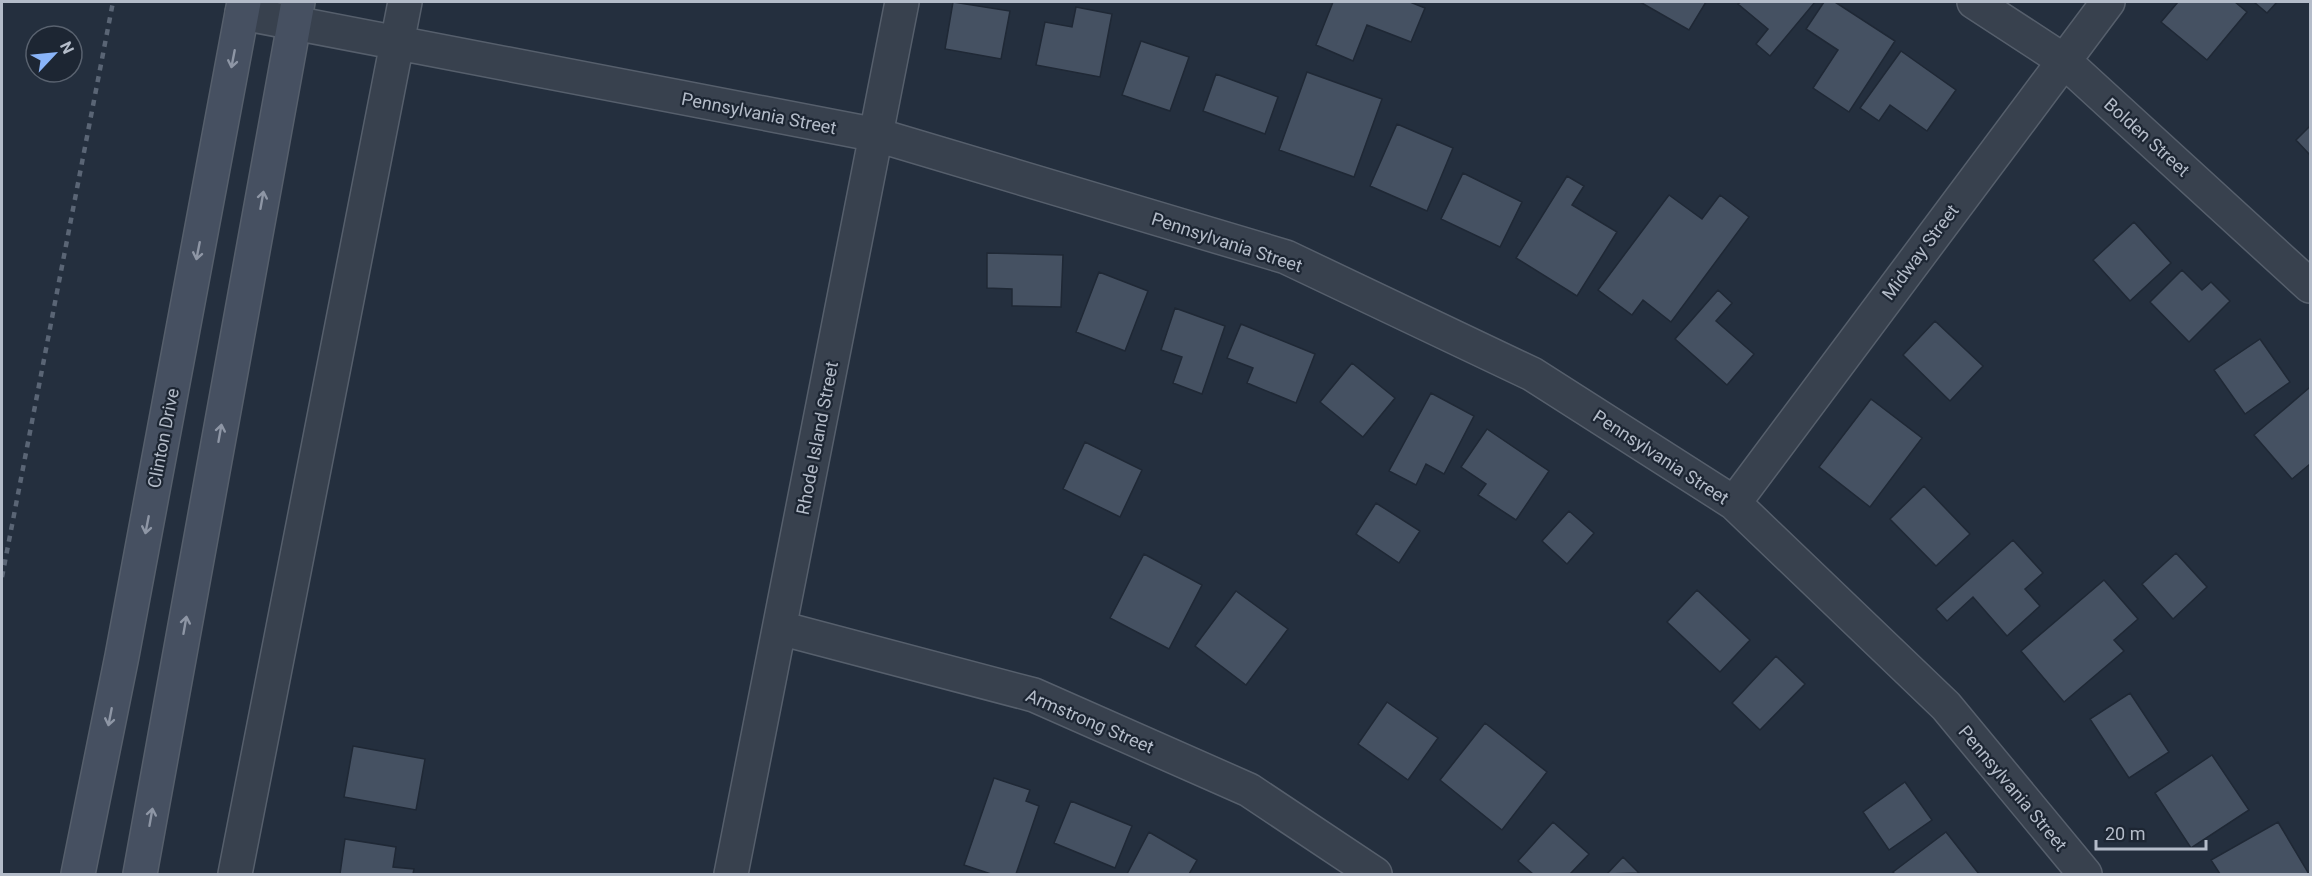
<svg xmlns="http://www.w3.org/2000/svg" width="2312" height="876" font-family="Roboto,sans-serif">
<rect width="100%" height="100%" fill="#242f3e"/>
<!-- building -->
<path fill="#455162" stroke="#1f2835" stroke-width="1.5" d="M953,2L1010,11L1001,59L945,49Z
M1333,2H1410L1425,8L1411,42L1367,25L1353,61L1316,45Z
M1640,2H1706L1689,30Z
M1741,2H1815L1770,56L1756,44L1768,29L1738,4Z
M1824,2H1835L1895,41L1849,112L1813,88L1838,50L1806,29Z
M2178,2H2235L2247,12L2207,60L2161,22Z
M2254,2H2277L2267,13Z
M1076,7L1112,14L1100,77L1036,65L1045,22L1072,27Z
M1141,41L1189,57L1170,111L1122,95Z
M1901,51L1956,90L1927,131L1890,105L1879,121L1860,108Z
M1307,72L1382,99L1354,177L1279,150Z
M1216,74L1278,97L1265,134L1203,111Z
M1397,124L1453,148L1427,211L1370,186Z
M2310,126V155L2296,140Z
M1463,173L1522,202L1500,247L1441,219Z
M1567,176L1584,186L1572,205L1617,232L1577,296L1516,258Z
M1669,195L1702,219L1720,195L1749,217L1671,322L1643,300L1632,315L1598,290Z
M2134,222L2171,263L2130,301L2093,260Z
M987,253L1063,255L1061,307L1012,306V289L987,288Z
M2182,270L2202,290L2211,282L2230,301L2189,342L2150,302Z
M1099,272L1148,291L1125,351L1076,332Z
M1718,290L1732,303L1716,321L1754,354L1727,385L1675,339Z
M1175,308L1225,326L1202,394L1173,383L1182,357L1161,350Z
M1935,321L1983,366L1950,401L1903,355Z
M1241,324L1315,354L1296,403L1247,383L1253,368L1227,358Z
M2260,339L2290,382L2245,414L2214,370Z
M1352,363L1395,398L1363,437L1320,402Z
M2309,388L2310,390V464L2292,479L2254,435Z
M1431,393L1474,416L1444,474L1426,464L1416,485L1389,471Z
M1871,399L1922,438L1870,507L1819,467Z
M1487,429L1549,471L1516,520L1478,495L1486,484L1461,467Z
M1085,442L1142,470L1120,517L1063,489Z
M1924,486L1970,534L1936,566L1890,519Z
M1376,503L1420,531L1399,563L1356,534Z
M1569,511L1594,533L1567,564L1542,541Z
M2013,540L2043,573L2025,589L2040,606L2007,636L1973,597L1947,621L1936,609Z
M2176,553L2207,587L2173,619L2142,584Z
M1144,554L1202,585L1169,649L1110,618Z
M2104,580L2138,619L2114,640L2124,651L2064,702L2021,651Z
M1697,590L1750,640L1720,672L1667,622Z
M1236,591L1288,629L1246,685L1195,646Z
M1776,656L1805,684L1760,730L1732,703Z
M2130,693L2169,752L2129,778L2090,719Z
M1387,702L1438,738L1408,780L1358,744Z
M1485,723L1547,772L1502,830L1440,780Z
M353,746L425,759L416,810L344,797Z
M2212,755L2249,810L2191,848L2155,793Z
M994,778L1030,790L1026,801L1039,806L1016,874H991L964,865Z
M1905,782L1932,820L1889,850L1863,812Z
M1071,801L1132,826L1115,868L1054,843Z
M1553,822L1589,854L1570,874H1533L1518,861Z
M2278,822L2309,874H2220L2211,860Z
M1149,832L1197,860L1189,874H1127Z
M1946,832L1979,874H1895L1893,872Z
M345,839L396,847L393,867L414,869L413,874H340Z
M1623,857L1639,873L1607,874Z"/>
<g fill="none" stroke-linecap="round" stroke-linejoin="round">
<defs>
<path id="street" d="M1974,2L2063,60L2310,286
M242,13L877,135L1286,257L1532,374L1734,503L1946,706L2085,874
M1734,503L2108,2
M780,628L1034,695L1249,790L1375,874
M235,874L405,2
M731,874L902,2"/>
<path id="secondary" d="M78,874L122,656L244,2
M140,874L298,2"/>
</defs>
<!-- street casing -->
<use href="#street" stroke="#565f6c" stroke-width="36"/>
<!-- secondary casing -->
<use href="#secondary" stroke="#565f6c" stroke-width="36"/>
<!-- street -->
<use href="#street" stroke="#38414e" stroke-width="33"/>
<!-- secondary -->
<use href="#secondary" stroke="#465061" stroke-width="33"/>
<!-- rail -->
<path stroke="#5a6575" stroke-width="4.5" stroke-dasharray="6 6" stroke-linecap="butt" d="M2,577L113,2"/>
</g>
<!-- one-way arrows -->
<defs><path id="oneway-shaft" d="M-6 0H5M1.5-3L5.5 0L1.5 3" fill="none" stroke-width="1.6" stroke-linecap="round" stroke-linejoin="round" transform="scale(1.5)"/></defs>
<g stroke="#8e96a5">
<use href="#oneway-shaft" transform="translate(233 59) rotate(101)"/>
<use href="#oneway-shaft" transform="translate(262 200) rotate(-80)"/>
<use href="#oneway-shaft" transform="translate(198 251) rotate(101)"/>
<use href="#oneway-shaft" transform="translate(220 433) rotate(-80)"/>
<use href="#oneway-shaft" transform="translate(147 525) rotate(101)"/>
<use href="#oneway-shaft" transform="translate(185 625) rotate(-80)"/>
<use href="#oneway-shaft" transform="translate(110 717) rotate(101)"/>
<use href="#oneway-shaft" transform="translate(151 817) rotate(-80)"/>
</g>
<g text-anchor="middle" dominant-baseline="central" stroke-width="4.5" stroke-linejoin="round" paint-order="stroke">
<!-- street labels -->
<g font-size="18" fill="#b4bcc9" stroke="#1d2633">
<text transform="translate(759 113) rotate(11)">Pennsylvania Street</text>
<text transform="translate(2147 137) rotate(42)">Bolden Street</text>
<text transform="translate(1227 242) rotate(18)">Pennsylvania Street</text>
<text transform="translate(1920 252) rotate(-53)">Midway Street</text>
<text transform="translate(163 438) rotate(-79)">Clinton Drive</text>
<text transform="translate(817 438) rotate(-79)">Rhode Island Street</text>
<text transform="translate(1661 457) rotate(33)">Pennsylvania Street</text>
<text transform="translate(1090 721) rotate(23)">Armstrong Street</text>
<text transform="translate(2013 788) rotate(50)">Pennsylvania Street</text>
</g>
</g>
<!-- border -->
<rect width="2312" height="876" fill="none" stroke="#b4bcc9" stroke-width="6"/>
<!-- north arrow -->
<g transform="translate(54 54) rotate(64)"><circle r="28" fill="#1d2633" stroke="#59626f" stroke-width="1.5"/>
<path d="M0-4.5L10 22L0 15L-10 22Z" fill="#8ab4f8"/>
<text y="-9" font-size="16" font-weight="bold" text-anchor="middle" fill="#b4bcc9">N</text>
</g>
<!-- scale -->
<path d="M2096 840v9h110v-9" fill="none" stroke="#b4bcc9" stroke-width="3"/>
<text x="2105" y="840" font-size="18" fill="#b4bcc9" stroke="#1d2633" stroke-width="4.5" paint-order="stroke">20 m</text>
</svg>
